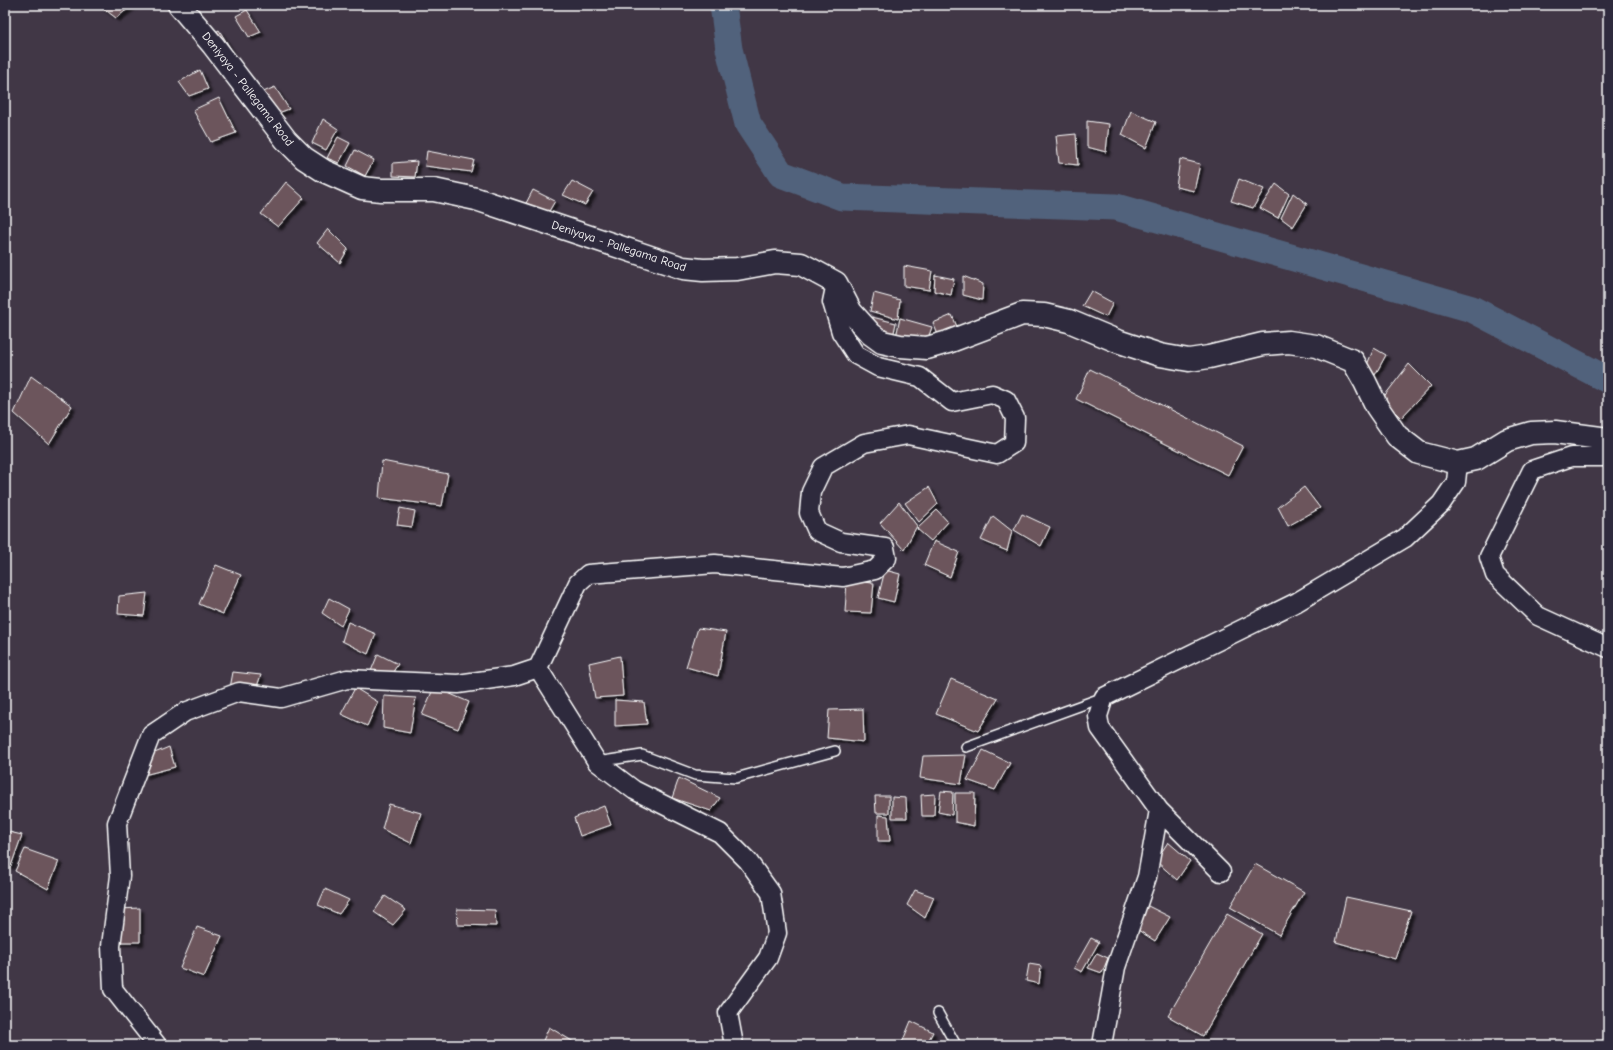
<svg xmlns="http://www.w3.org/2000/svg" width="1613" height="1050" font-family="'Comic Neue',sans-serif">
<defs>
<filter id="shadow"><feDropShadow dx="3.5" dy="3.5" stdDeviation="1" flood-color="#0009"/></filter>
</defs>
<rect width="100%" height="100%" fill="#413746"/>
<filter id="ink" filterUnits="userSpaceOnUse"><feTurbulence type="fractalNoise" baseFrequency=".025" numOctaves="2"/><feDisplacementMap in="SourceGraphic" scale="8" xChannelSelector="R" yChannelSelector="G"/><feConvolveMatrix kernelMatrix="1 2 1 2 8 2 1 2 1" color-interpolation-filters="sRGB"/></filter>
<g filter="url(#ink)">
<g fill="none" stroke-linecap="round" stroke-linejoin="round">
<!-- river -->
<path stroke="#51627b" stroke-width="27" d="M723,5L729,49L748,124L781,174L842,197L1116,207L1472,309L1608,380"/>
</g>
<!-- building -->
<path fill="#6c555c" stroke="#fff" filter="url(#shadow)" d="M99,5H133L116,18Z
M247,10L261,32L249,37L236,16Z
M219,30L232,51L222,54L210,35Z
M200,70L208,89L189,96L179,82Z
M275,87L289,109L273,115L261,93Z
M219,98L236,133L211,142L193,110Z
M1131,111L1156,122L1146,148L1122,135Z
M323,119L338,129L326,150L312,143Z
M1087,121L1109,124L1106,152L1087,147Z
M1076,134L1078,165L1059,163L1056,136Z
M338,137L350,143L339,163L327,158Z
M355,150L374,160L365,176L347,166Z
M427,151L474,160L471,172L425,166Z
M1180,159L1200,164L1194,191L1176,187Z
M417,161L415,177L393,176V163Z
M1239,179L1264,189L1253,208L1231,201Z
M572,181L593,192L585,205L563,195Z
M286,182L304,198L278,227L261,214Z
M1276,184L1289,194L1278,218L1260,208Z
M533,190L555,201L545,218L524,207Z
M1293,193L1307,204L1293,227L1281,218Z
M328,229L348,249L340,263L317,243Z
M904,266L932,271L929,290L904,286Z
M935,275L954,279L951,295L934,291Z
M963,276L983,284L982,300L963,295Z
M1091,291L1113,303L1106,317L1082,306Z
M874,293L900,300L898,319L870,311Z
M952,315L958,329L940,339L933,323Z
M872,317L896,323L893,337L870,331Z
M900,318L932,327L926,344L896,337Z
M1374,348L1386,355L1375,375L1366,367Z
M1409,364L1431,386L1401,418L1382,399Z
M1090,369L1243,446L1228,475L1076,399Z
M31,376L72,406L49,444L14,413Z
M382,461L448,474L442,506L379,498Z
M929,487L938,504L919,522L905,503Z
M1304,487L1320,508L1288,526L1278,507Z
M899,502L917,526L904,550L880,523Z
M400,508L415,511L412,527L397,525Z
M937,510L948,522L931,541L917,529Z
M1022,514L1050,527L1041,546L1014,530Z
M993,516L1012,531L1007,551L981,540Z
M934,541L959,552L950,577L924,565Z
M216,565L241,575L223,614L199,604Z
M885,570L900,574L894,602L878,598Z
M847,581L874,583L871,613L845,612Z
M147,593L144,616L118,614L119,596Z
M329,598L349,609L341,626L322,613Z
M348,622L376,634L368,654L342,641Z
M698,628L726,632L718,676L686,667Z
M378,654L398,664L389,678L371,671Z
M620,656L623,696L595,698L589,663Z
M233,672L261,675L255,692L230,688Z
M951,679L998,699L978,731L936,714Z
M434,687L469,702L458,729L422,715Z
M355,688L378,702L367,726L341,714Z
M384,696L416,698L410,733L383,728Z
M615,700L644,702L647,724L615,726Z
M863,709L864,742L827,738L829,710Z
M169,747L175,767L144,775L145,757Z
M983,750L1010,763L995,790L967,780Z
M966,755L961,784L920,778L923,756Z
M679,778L720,798L711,811L672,798Z
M941,791L953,792L952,815L938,812Z
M955,793H975L974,826L955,822Z
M935,794L934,816H922L921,795Z
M875,796H889V813H876Z
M892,797L906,798L907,818H892Z
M389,804L421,813L411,843L382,829Z
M604,806L611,825L580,836L574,818Z
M878,815L888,816L890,841H878Z
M5,831L22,835L11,866L5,863Z
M1168,842L1190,861L1177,880L1156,861Z
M25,849L59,861L48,889L15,871Z
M1255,864L1304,892L1279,935L1230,907Z
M325,889L349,900L339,914L318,905Z
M915,890L934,897L925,918L907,905Z
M385,896L406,910L393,925L374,912Z
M1346,897L1411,911L1395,959L1336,942Z
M1146,905L1170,917L1155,941L1135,928Z
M140,908V942H114L119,909Z
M457,909L495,910L496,926L458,925Z
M1227,914L1262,934L1203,1036L1168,1016Z
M197,927L222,936L204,977L180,968Z
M1091,938L1099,942L1082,972L1074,968Z
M1097,953L1108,958L1102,973L1088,968Z
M1029,964L1041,966L1039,984L1026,981Z
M911,1021L933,1032L926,1045H901Z
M549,1027L577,1044L576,1045H541Z"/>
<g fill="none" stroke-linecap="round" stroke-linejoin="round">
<defs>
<path id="service" d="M966,747L1104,697
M597,762L642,755L695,775L736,778L835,751
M938,1013L956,1045"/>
<path id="minor" d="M1608,457H1571L1532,470L1489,557L1495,575L1538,616L1608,648
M538,668L597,762L634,790L720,833L748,861L771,893L777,933L768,958L728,1013L734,1045
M1221,872L1159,810L1100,728L1098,716L1104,697L1297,602L1405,538L1441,504L1456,482L1458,463
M157,1045L113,989L111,946L120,876L117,823L151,735L185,712L239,692L281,698L347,679L458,684L514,676L538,668L578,583L588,574L715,564L843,577L875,570L887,558L885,548L841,542L817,531L809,513L811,492L823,467L864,443L908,435L997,454L1014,443L1015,418L1006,400L992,394L952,402L920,377L878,367L856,355L841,332L832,302L836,283
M1102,1045L1116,967L1147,877L1159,810"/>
<path id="secondary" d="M179,5L213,45L286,140L304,158L324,171L362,188L381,190H434L476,199L683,268L703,270L737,269L775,262L801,264L836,283L851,312L871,334L882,342L900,346L927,348L948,342L1022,314L1044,315L1069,321L1117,341L1160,355L1189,360L1209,357L1263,344L1289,342L1316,346L1353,361L1365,382L1377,407L1397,436L1419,453L1458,463L1476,459L1507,440L1531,433L1555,432L1608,439"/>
</defs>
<!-- service casing -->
<use href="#service" stroke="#fff" stroke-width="12"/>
<!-- minor casing -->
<use href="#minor" stroke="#fff" stroke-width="21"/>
<!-- secondary casing -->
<use href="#secondary" stroke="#fff" stroke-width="25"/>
<!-- service -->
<use href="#service" stroke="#2f2a3d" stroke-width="9"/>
<!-- minor -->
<use href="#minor" stroke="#2f2a3d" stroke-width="18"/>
<!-- secondary -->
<use href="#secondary" stroke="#2f2a3d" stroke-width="22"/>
</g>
</g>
<g text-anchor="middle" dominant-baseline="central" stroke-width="4" stroke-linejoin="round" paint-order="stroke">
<!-- street labels -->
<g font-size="12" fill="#fff" stroke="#2f2a3d">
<text transform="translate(248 89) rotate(52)">Deniyaya - Pallegama Road</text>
<text transform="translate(619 246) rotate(18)">Deniyaya - Pallegama Road</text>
</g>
</g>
<!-- margin -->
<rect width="1613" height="1050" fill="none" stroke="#2f2a3d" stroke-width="20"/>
<rect x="10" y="10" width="1593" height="1030" fill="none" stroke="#fff" stroke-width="1.5" filter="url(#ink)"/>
</svg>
